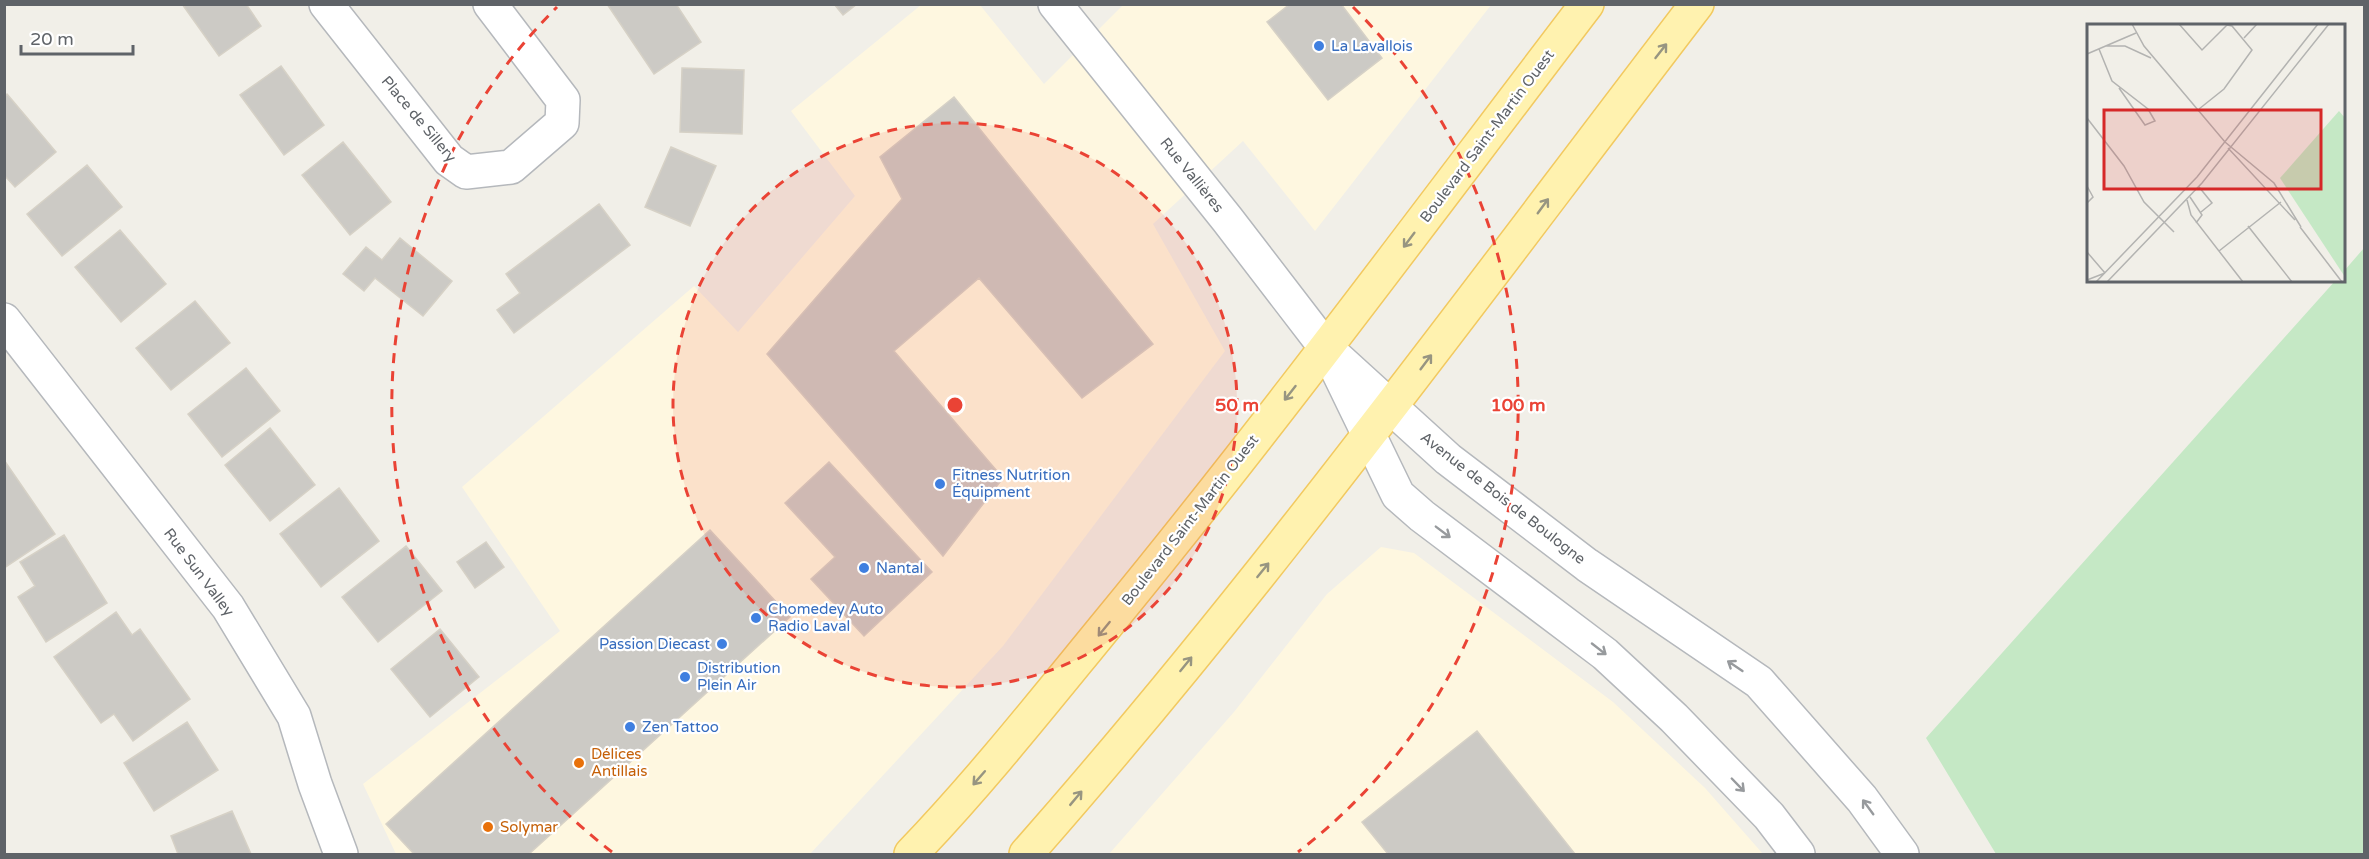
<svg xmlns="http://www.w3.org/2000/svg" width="2369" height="859" font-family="'Varela Round',sans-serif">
<rect width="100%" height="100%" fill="#f1efe8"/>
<!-- commercial -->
<path fill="#fef7e0" d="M921,5H980L1044,84L1123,5H1491L1315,231L1243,141L1153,224L1225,351L1003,646L810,854H396L363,784L560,631L462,487L694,286L738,332L855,196L791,111Z
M1381,547L1414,553L1613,702L1705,788L1763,854H1109L1234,712L1327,594Z"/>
<!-- green -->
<path fill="#c5e8c5" d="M2364,248V854H1996L1926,738L2335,281L2344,280V271Z"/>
<!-- building -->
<path fill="#cccac5" stroke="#d6d1c6" stroke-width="1.5" d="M182,4H246L261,26L219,56Z
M607,4H676L701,42L654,74Z
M834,4H857L843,15Z
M1290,4H1341L1382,58L1328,100L1267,22Z
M281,66L324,125L284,155L240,95Z
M682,68L744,70L742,134L680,132Z
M7,94L56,152L15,187L4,175V97Z
M954,97L1153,344L1082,398L979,278L894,351L1003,478L943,556L767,354L902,199L880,157Z
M343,142L391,202L350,235L302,175Z
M671,147L716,166L690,226L645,207Z
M87,165L122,207L62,256L27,214Z
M599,204L630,245L514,333L497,310L520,293L506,274Z
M120,230L166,284L121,322L75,267Z
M400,238L452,281L423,316L375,278L364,291L343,274L366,247L382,260Z
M195,301L230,343L171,390L136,348Z
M246,368L280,411L222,457L188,414Z
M270,428L315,485L270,521L225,465Z
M4,460L55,534L4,568Z
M829,462L932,572L864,636L811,579L835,557L785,503Z
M339,488L379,541L321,587L280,534Z
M710,530L790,617L529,854H414L386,824Z
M64,535L107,603L46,642L18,597L35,586L20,562Z
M486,542L504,567L475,588L457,562Z
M406,546L442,591L378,642L342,597Z
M116,612L132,635L140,629L190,699L133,741L114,714L101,723L54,657Z
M440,629L479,677L430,717L391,669Z
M187,722L218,770L154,811L124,763Z
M1477,731L1575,854H1388L1362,822Z
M232,811L251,854H178L171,836Z"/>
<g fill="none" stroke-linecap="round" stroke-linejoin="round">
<defs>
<path id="minor" d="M326,4L449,160L466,172L511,167L562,123L563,100L490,4
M1055,4L1227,219L1326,348L1448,459L1587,565L1759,682L1862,799L1902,854
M4,320L228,607L294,716L315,784L341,854
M1334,363L1398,495L1422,516L1605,654L1674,718L1769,816L1798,854"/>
<path id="major" d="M911,854C981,781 1045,700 1109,622C1274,421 1429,211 1587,4
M1026,854C1265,583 1477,291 1697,4"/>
</defs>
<!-- minor casing -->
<use href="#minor" stroke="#b5b8bc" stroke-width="36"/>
<!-- major casing -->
<use href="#major" stroke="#f2c960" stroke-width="36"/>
<!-- minor -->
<use href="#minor" stroke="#fff" stroke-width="33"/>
<!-- major -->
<use href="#major" stroke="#fff2af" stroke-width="33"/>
</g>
<!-- one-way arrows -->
<defs><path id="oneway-shaft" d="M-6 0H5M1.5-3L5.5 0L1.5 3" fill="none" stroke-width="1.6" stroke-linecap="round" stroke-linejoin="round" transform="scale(1.5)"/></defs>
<g stroke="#979581">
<use href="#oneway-shaft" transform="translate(1661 51) rotate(-52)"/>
<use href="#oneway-shaft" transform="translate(1543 206) rotate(-54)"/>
<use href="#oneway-shaft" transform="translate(1409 240) rotate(127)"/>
<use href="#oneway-shaft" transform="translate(1426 362) rotate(-53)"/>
<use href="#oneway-shaft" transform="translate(1290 393) rotate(128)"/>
<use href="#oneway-shaft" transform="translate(1263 570) rotate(-51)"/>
<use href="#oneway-shaft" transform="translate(1104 629) rotate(129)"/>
<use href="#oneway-shaft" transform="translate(1186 664) rotate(-51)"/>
<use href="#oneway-shaft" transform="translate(979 778) rotate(131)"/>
<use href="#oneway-shaft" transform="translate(1076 798) rotate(-50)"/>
</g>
<g stroke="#979a9d">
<use href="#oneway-shaft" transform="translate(1443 532) rotate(37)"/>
<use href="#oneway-shaft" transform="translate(1599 649) rotate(38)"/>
<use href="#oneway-shaft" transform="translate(1735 666) rotate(-146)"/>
<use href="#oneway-shaft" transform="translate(1738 785) rotate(46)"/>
<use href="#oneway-shaft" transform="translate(1868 807) rotate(-126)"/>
</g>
<!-- distance rings -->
<circle cx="955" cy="405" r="282" fill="#ea4335" fill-opacity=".12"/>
<g fill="none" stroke="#ea4335" stroke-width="3" stroke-dasharray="10 8">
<circle cx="955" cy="405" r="282"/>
<path d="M612 852A563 563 0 0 1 557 7M1353 7A563 563 0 0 1 1298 852"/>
</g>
<!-- markers -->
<g fill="#3f7fe0" stroke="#fff" stroke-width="2">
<circle cx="1319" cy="46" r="6"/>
<circle cx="940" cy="484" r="6"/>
<circle cx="864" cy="568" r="6"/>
<circle cx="756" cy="618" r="6"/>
<circle cx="722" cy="644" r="6"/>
<circle cx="685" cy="677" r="6"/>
<circle cx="630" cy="727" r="6"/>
</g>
<g fill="#e8710a" stroke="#fff" stroke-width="2">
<circle cx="579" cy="763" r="6"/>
<circle cx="488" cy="827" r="6"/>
</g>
<g text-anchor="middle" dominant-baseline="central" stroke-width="4.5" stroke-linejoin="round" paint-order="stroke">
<!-- shop labels -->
<g font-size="15" fill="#366cbe" stroke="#fff" text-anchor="start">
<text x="1331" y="46">La Lavallois</text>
<text x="952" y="475">Fitness Nutrition<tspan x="952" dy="17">Équipment</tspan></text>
<text x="876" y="568">Nantal</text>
<text x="768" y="609">Chomedey Auto<tspan x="768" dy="17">Radio Laval</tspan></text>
<text x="710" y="644" text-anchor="end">Passion Diecast</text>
<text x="697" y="668">Distribution<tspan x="697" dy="17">Plein Air</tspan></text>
<text x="642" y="727">Zen Tattoo</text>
</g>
<!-- street labels -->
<g font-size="15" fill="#5f6368" stroke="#fff">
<text transform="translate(419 119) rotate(50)">Place de Sillery</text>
<text transform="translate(1487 136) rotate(-53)">Boulevard Saint-Martin Ouest</text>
<text transform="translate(1192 175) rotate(51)">Rue Vallières</text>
<text transform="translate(1503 498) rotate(38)">Avenue de Bois de Boulogne</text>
<text transform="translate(1190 520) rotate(-52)">Boulevard Saint-Martin Ouest</text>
<text transform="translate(199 572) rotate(53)">Rue Sun Valley</text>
</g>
<!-- food labels -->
<g font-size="15" fill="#c56008" stroke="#fff" text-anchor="start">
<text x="591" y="754">Délices<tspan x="591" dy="17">Antillais</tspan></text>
<text x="500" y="827">Solymar</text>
</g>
</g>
<!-- overview -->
<g transform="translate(2087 24)">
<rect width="258" height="258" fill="#f1efe8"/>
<path d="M252,87L258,94V253L193,154Z" fill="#c5e8c5"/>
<path fill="none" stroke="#b3b3b1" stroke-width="1.5" d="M45,0L57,22L138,118L187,159L214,203M92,0L115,26L140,1L145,2L165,26L137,65L112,85M157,14L170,0M19,22H38L64,34M12,25L25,57L61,85L68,97L58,101L32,64M0,30L49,9M0,94L37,142L57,178L87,208M141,124L208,196M0,162L6,173L0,179M112,163L125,179L114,188M103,173L115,191L109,199M100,176L104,191L156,258M161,202L205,258M213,203L255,258M132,227L194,178M0,228L18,249M0,256L18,249M9,258L110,153L231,0M20,258L115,159L242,0"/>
<path fill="#d62828" fill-opacity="0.15" stroke="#d62828" stroke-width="3" d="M17,86H234V165H17Z"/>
<rect width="258" height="258" fill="none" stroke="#5f6368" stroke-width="3"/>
</g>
<circle cx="955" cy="405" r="9" fill="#ea4335" stroke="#fff" stroke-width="3"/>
<g font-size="18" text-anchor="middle" font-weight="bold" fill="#ea4335" stroke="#fff" stroke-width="4.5" stroke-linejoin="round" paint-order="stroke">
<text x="1237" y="411">50 m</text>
<text x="1518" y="411">100 m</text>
</g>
<!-- border -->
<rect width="2369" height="859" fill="none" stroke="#5f6368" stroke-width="12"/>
<!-- scale -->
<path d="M21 45v9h112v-9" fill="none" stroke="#5f6368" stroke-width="3"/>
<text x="30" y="45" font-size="18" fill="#5f6368" stroke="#ffffff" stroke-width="4.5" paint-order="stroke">20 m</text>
</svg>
